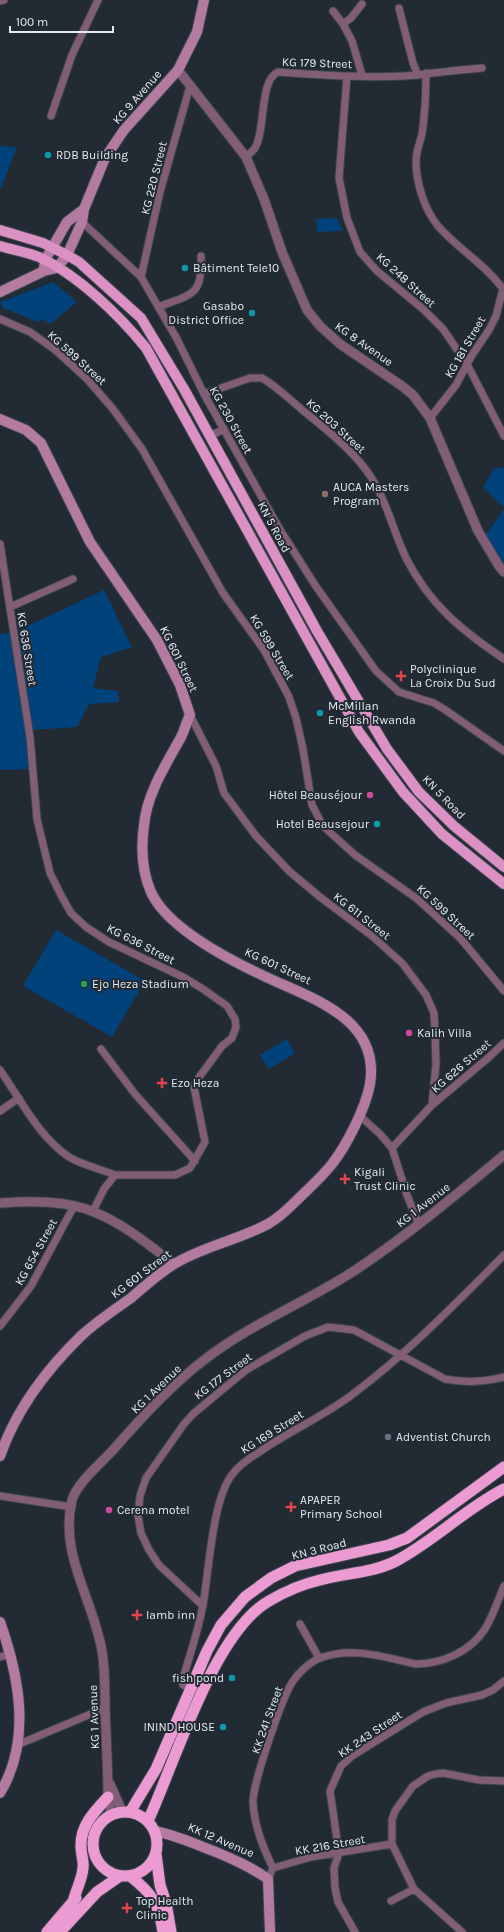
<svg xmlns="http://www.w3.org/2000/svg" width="504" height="1932" font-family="Karla,sans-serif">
<rect width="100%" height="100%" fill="#222a33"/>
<!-- green -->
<path fill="#02427a" d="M0,146L17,147L0,191Z
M337,218L343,231L317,232L316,219Z
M53,282L77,302L50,324L43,319L38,322L3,308L0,302Z
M504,467V507L483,488L493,469Z
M504,509V570L484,537Z
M104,590L132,647L101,657L93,688L118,691L119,702L89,704L77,727L29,730L32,769L0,770V634L17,631Z
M56,930L145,981L112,1037L23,986Z
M287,1039L295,1053L269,1069L260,1055Z"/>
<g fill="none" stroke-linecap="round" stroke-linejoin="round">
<defs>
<path id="minor" d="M0,1L4,0
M399,8L413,63L418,75
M333,11L343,24L352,41L362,75
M343,24L351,18L362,4
M426,73C426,93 425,114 422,134C420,142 416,152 416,161C416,182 424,209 438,226C458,249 485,264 503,289L496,316L489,330L472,355L456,385L430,418
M347,76L339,178L347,218L360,252L377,271L423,309L443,329L467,364L504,436
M51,116L72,55L98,0
M246,157C249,154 253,151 255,148C266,130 259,80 278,72C324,75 372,79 418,75C439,72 460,70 482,68
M82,222L141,277L177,339L204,394L279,528L315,585L376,671L399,692L434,703L444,709L504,751
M141,277L160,192L190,86
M158,307C192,294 203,296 201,256
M0,319L30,332L54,349L87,379L113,409L142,449L223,593L264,650L289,697L296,718L303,749L312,805L323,826L355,855L416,898L437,917L461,939L504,991
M204,394L250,378H262C276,386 288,398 300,408C323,427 348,446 366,470C386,496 392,529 406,558C430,605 461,630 504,659
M210,436L224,429
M0,544L30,737L37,819L50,873L62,897L71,913L86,927L109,942L185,978L203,989L227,1006L235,1019L236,1027L232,1038L222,1046L200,1076L194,1087L205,1142L190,1168L175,1175H115L104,1189L93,1211
M10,607L73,579
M190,715L216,766L224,793L256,836L289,871L320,897L372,936L403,964L426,995L434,1013L435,1032L436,1064L432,1105L392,1148
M101,1049L135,1094L195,1161
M0,1070C21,1100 38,1136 69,1157C82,1165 101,1169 115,1175
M432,1105L488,1058L504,1043
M0,1111L19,1098
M360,1116L380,1134L392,1148L407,1195L419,1225
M0,1326L31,1286L74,1206
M0,1496L72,1507
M203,1606L159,1565L149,1550L141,1533L138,1516L140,1496L146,1478L184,1424L193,1414L246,1370L305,1336L328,1327L354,1330L445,1379C465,1383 484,1382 504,1377
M300,1624L319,1658
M0,1657L11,1654
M194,1690L183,1685L182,1681C190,1656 198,1631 203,1605C209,1571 212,1503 231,1476C238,1466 248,1459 258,1453C289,1431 323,1417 353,1394C408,1353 455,1304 504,1255
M17,1745L105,1708
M273,1868L311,1857L392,1844
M268,1879L273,1868C263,1848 254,1825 253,1802C253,1783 282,1697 293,1681C299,1672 310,1662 320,1658C352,1646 384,1657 415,1664C442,1664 470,1652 485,1629C493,1616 498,1600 504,1586
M391,1901L414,1889
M355,1932L338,1902L335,1888L334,1868L339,1853L330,1791L341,1766L352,1756L423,1712L446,1703L482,1695L493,1690L504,1681
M462,1932L414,1889L392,1844V1820L395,1811L413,1786L428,1776L435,1774L443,1773L479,1780L504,1781"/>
<path id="tertiary" d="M178,70L246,157L264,199L282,252L307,310L320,326L340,344L402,386L413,395L430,418L478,531L499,566L504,572
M0,1203C30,1201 66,1200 94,1212C124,1224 149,1245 174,1264
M110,1784L122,1811
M111,1814L108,1797C108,1767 106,1737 105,1707C105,1688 105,1669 102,1651C93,1599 59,1554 72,1500C77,1483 101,1463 113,1450C142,1417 173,1383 208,1357C254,1322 309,1301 357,1269C409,1234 456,1195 504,1155"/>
<path id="secondary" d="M44,268L45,260L67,222L84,209
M0,292L44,271L57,268L67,255L82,222L84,209L105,158L124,130L178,70L197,32L204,0
M0,419L26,430L41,443L90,542L157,640L180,685L190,715C186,723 184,732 180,739C165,766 147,794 144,825C141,847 142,872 151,892C168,930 239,965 277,982C320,1001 380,1023 370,1084C366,1107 347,1145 332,1164C322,1177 308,1189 296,1201C287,1210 279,1218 268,1224C238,1240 205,1246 176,1263C160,1272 145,1286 131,1298C114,1310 96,1322 81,1336C46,1370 16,1410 0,1456
M0,1622C19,1676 32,1740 0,1793
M155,1831C179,1836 194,1844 216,1852C235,1860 251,1867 268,1879L270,1932"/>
<path id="primary" d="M0,230L43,243L67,255L79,262L141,318L184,389L317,631L387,749L419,792L454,826L504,867
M0,246C13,250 27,252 39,257C78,275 119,315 146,348L359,732L403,792L442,834L504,884"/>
<path id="trunk" d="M93 1844a32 32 0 1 1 64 0a32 32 0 1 1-64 0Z
M130,1812L156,1769L207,1651L221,1625L245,1597L271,1578L295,1566L389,1545L407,1538L504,1467
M148,1821C175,1762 214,1632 269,1601C284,1592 303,1584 320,1580C344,1573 373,1573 396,1561C434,1541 465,1509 504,1489
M156,1854L160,1885L166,1903L171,1932
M130,1876C152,1893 159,1904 163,1932
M73,1903C75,1891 82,1881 83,1868C84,1861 81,1854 81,1847C80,1826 94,1812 108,1797
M47,1932L76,1898
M60,1932L97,1892L120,1876"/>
</defs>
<!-- minor casing -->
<use href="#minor" stroke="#3d454d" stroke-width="9"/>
<!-- tertiary casing -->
<use href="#tertiary" stroke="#3d454d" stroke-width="11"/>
<!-- secondary casing -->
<use href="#secondary" stroke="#3d454d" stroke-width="12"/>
<!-- primary casing -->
<use href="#primary" stroke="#3d454d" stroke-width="12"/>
<!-- trunk casing -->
<use href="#trunk" stroke="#3d454d" stroke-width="13"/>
<!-- minor -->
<use href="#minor" stroke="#825e76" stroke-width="7"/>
<!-- tertiary -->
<use href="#tertiary" stroke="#825e76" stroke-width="9"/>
<!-- secondary -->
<use href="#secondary" stroke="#b47ba1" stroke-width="10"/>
<!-- primary -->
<use href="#primary" stroke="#db91c3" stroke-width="10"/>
<!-- trunk -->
<use href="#trunk" stroke="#ec9bd2" stroke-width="11"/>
</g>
<!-- markers -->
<g fill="#0f9aa8" stroke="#222a33" stroke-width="1.5">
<circle cx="48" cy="155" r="4"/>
<circle cx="185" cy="268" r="4"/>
<circle cx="252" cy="313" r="4"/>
<circle cx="320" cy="713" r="4"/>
<circle cx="377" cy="824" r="4"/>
<circle cx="232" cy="1678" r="4"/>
<circle cx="223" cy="1727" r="4"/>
</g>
<circle fill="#8d6e63" stroke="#222a33" stroke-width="1.5" cx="325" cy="494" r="4"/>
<g fill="#e0444e" stroke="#222a33" stroke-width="1.5">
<path d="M399 670h4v4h4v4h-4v4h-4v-4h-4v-4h4z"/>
<path d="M160 1077h4v4h4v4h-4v4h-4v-4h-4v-4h4z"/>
<path d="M343 1173h4v4h4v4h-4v4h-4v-4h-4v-4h4z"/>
<path d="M289 1501h4v4h4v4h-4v4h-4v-4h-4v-4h4z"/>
<path d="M135 1609h4v4h4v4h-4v4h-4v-4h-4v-4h4z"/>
<path d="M125 1902h4v4h4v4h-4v4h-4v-4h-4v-4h4z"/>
</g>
<g fill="#d1479c" stroke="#222a33" stroke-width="1.5">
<circle cx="370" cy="795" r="4"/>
<circle cx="409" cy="1033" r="4"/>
<circle cx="109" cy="1510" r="4"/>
</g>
<circle fill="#2e9e5b" stroke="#222a33" stroke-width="1.5" cx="84" cy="984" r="4"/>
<circle fill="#6b7280" stroke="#222a33" stroke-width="1.5" cx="388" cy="1437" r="4"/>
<g text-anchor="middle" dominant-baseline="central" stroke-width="4" stroke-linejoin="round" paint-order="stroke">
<!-- street labels -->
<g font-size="12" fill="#e4eaf0" stroke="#222a33">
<text transform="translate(317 63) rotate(2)">KG 179 Street</text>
<text transform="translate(137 97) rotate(-49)">KG 9 Avenue</text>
<text transform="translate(154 178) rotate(-76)">KG 220 Street</text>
<text transform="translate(406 280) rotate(42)">KG 248 Street</text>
<text transform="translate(364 344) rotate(35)">KG 8 Avenue</text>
<text transform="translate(465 347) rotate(-60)">KG 181 Street</text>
<text transform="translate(77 358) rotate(42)">KG 599 Street</text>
<text transform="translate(231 420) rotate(61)">KG 230 Street</text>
<text transform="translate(336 426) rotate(42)">KG 203 Street</text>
<text transform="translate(274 527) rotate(62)">KN 5 Road</text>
<text transform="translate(272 647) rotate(59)">KG 599 Street</text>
<text transform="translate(27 649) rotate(81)">KG 636 Street</text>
<text transform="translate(179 659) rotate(64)">KG 601 Street</text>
<text transform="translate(444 797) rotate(46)">KN 5 Road</text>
<text transform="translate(446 912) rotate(43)">KG 599 Street</text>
<text transform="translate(362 916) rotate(38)">KG 611 Street</text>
<text transform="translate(141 944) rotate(27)">KG 636 Street</text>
<text transform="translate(278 966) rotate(25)">KG 601 Street</text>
<text transform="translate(461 1066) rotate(-41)">KG 626 Street</text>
<text transform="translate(423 1205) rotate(-38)">KG 1 Avenue</text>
<text transform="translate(36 1252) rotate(-61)">KG 654 Street</text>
<text transform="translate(141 1274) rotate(-37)">KG 601 Street</text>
<text transform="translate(223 1376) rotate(-37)">KG 177 Street</text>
<text transform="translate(156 1389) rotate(-44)">KG 1 Avenue</text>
<text transform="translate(272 1432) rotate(-32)">KG 169 Street</text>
<text transform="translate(319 1549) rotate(-14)">KN 3 Road</text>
<text transform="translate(94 1717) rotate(-92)">KG 1 Avenue</text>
<text transform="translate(267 1720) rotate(-70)">KK 241 Street</text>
<text transform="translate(370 1734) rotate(-34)">KK 243 Street</text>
<text transform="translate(221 1840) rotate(23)">KK 12 Avenue</text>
<text transform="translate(330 1845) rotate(-10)">KK 216 Street</text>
</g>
<!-- poi labels -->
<g font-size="12" fill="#e4eaf0" stroke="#222a33" text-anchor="start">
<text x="56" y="155">RDB Building</text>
<text x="193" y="268">Bâtiment Tele10</text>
<text x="244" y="306" text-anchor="end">Gasabo<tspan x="244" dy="14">District Office</tspan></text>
<text x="333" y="487">AUCA Masters<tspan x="333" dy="14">Program</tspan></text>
<text x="410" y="669">Polyclinique<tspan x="410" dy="14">La Croix Du Sud</tspan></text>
<text x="328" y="706">McMillan<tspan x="328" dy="14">English Rwanda</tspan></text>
<text x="362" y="795" text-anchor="end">Hôtel Beauséjour</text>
<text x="369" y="824" text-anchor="end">Hotel Beausejour</text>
<text x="92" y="984">Ejo Heza Stadium</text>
<text x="417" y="1033">Kalih Villa</text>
<text x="171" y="1083">Ezo Heza</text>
<text x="354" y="1172">Kigali<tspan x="354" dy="14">Trust Clinic</tspan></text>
<text x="396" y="1437">Adventist Church</text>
<text x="300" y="1500">APAPER<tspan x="300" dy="14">Primary School</tspan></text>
<text x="117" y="1510">Cerena motel</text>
<text x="146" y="1615">lamb inn</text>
<text x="224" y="1678" text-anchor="end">fish pond</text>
<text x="215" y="1727" text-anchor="end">ININD HOUSE</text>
<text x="136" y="1901">Top Health<tspan x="136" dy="14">Clinic</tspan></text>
</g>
</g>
<!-- scale -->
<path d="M10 26v6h103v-6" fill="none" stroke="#e4eaf0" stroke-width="2"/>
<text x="16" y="26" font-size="12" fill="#e4eaf0" stroke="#222a33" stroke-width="3" paint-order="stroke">100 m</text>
</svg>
